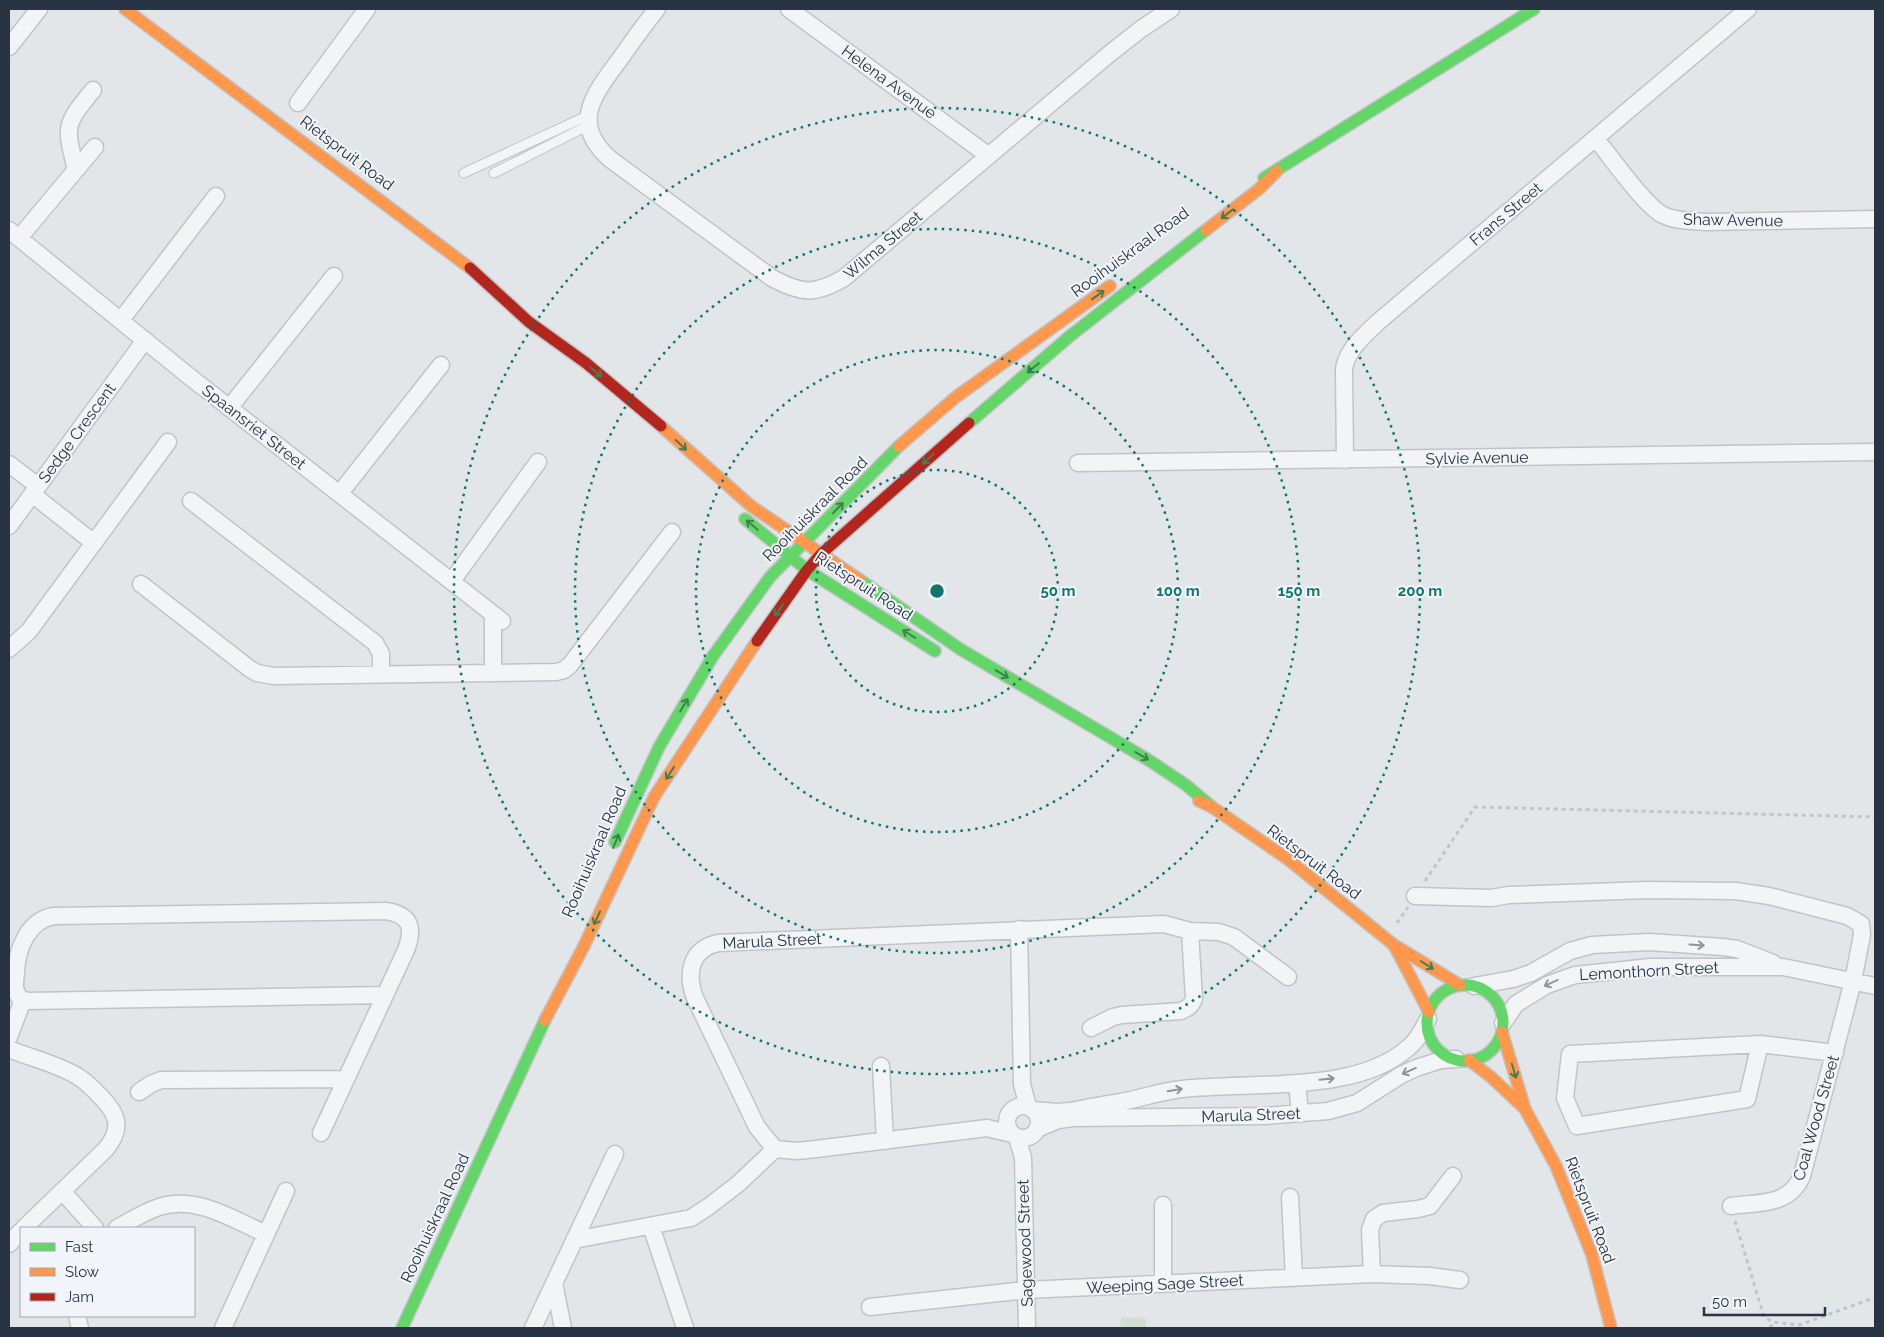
<svg xmlns="http://www.w3.org/2000/svg" width="1884" height="1337" font-family="Raleway,sans-serif">
<rect width="100%" height="100%" fill="#e3e6e9"/>
<!-- green -->
<path fill="#d4ddd3" d="M1121,1317L1146,1318V1328H1120Z"/>
<g fill="none" stroke-linecap="round" stroke-linejoin="round">
<defs>
<path id="lane" d="M464,173L589,115
M494,173L589,125"/>
<path id="street" d="M657,9C644,25 632,42 620,59C595,93 569,123 610,159L772,278C802,294 815,295 844,278L1108,55L1141,29L1171,9
M789,9L989,156
M9,47L39,9
M298,103L367,9
M1596,139C1611,157 1644,205 1663,215C1675,221 1691,221 1705,222L1875,219
M76,170C65,125 64,126 93,90
M9,230L190,377L502,621
M19,238L95,147
M121,320L216,196
M230,407L334,276
M1345,460L1344,369C1347,349 1364,336 1378,322L1748,9
M1078,463L1875,452
M9,464L38,486
M340,493L441,365
M32,494L94,543
M191,501L375,643L381,654V674
M9,526L145,340
M452,581L538,462
M141,584L250,669L257,673L274,676L556,672L564,670L570,665L672,532
M493,614V673
M9,649L29,631L168,442
M1415,896L1491,898L1509,895L1647,890L1736,891L1769,896L1847,916L1861,924L1862,935L1853,981L1802,1176C1789,1206 1760,1202 1731,1206
M1019,929L1022,1084L1028,1107
M1474,986L1513,979L1531,973L1570,951L1592,945L1649,942L1723,947L1737,949L1773,963
M1503,1023L1516,1004L1547,985L1575,975L1623,970L1650,967H1783L1875,986
M1091,1028L1113,1017L1122,1015L1181,1011C1188,1008 1191,1006 1194,999L1190,931
M9,1037L23,1000
M1760,1044L1747,1099L1577,1126L1565,1098L1570,1054L1760,1044L1835,1053
M9,1049C31,1058 57,1064 77,1076C86,1081 93,1089 100,1096C118,1114 123,1128 106,1149L24,1228
M881,1066L885,1141
M1297,1083L1300,1114
M139,1092L151,1084L161,1080L346,1079
M1007 1122a16 16 0 1 1 32 0a16 16 0 1 1-32 0Z
M1033,1110L1057,1112L1070,1111C1089,1107 1108,1104 1126,1101C1145,1097 1163,1091 1182,1089C1249,1081 1357,1095 1409,1047C1418,1040 1423,1029 1428,1019
M1037,1129L1058,1120L1072,1118L1264,1116L1328,1111L1357,1103L1401,1075L1416,1068L1441,1060L1456,1059
M321,1133L406,950C414,929 412,915 386,911L54,916C28,920 17,949 16,972C15,983 13,990 20,998L27,1001L385,995
M1012,1134L987,1128L816,1149L797,1151L775,1149L757,1127L695,998C686,974 690,949 718,943L1164,924L1190,931L1219,932L1234,937L1288,977
M1017,1137L1023,1158L1027,1328
M62,1191L95,1228
M1290,1197L1294,1278
M1163,1205V1284
M651,1226L685,1328
M117,1228C130,1221 144,1212 159,1207C197,1195 232,1219 266,1234
M574,1240L691,1218L708,1207L738,1184L775,1149
M9,1244L21,1231
M1372,1274L1370,1230L1374,1219L1383,1213L1418,1209L1430,1206L1453,1176
M554,1283L563,1328
M870,1307L1026,1290L1372,1274L1430,1276L1460,1280
M77,1316L80,1328
M223,1328L286,1191
M533,1328L615,1154"/>
<path id="fast" d="M1264,178L1534,9
M969,423L1070,336L1206,230
M745,519L807,570L935,651
M860,580L960,649L1147,759L1186,785L1212,807
M615,842L659,747L713,656L770,577L899,446
M1427 1023a38 38 0 1 1 76 0a38 38 0 1 1-76 0Z
M402,1328L545,1020"/>
<path id="slow" d="M125,9L470,268
M1206,230L1259,189L1277,171
M661,426L751,506L860,580
M899,446L956,397L1110,286
M1199,801L1212,807L1289,860L1394,945L1460,985
M1394,945L1429,1012
M545,1020L584,946L654,797L757,641
M1502,1032L1525,1109L1556,1166L1592,1255L1611,1328
M1469,1060L1491,1077L1524,1108"/>
<path id="jam" d="M470,268L529,322L586,363L661,426
M757,641L807,570L821,554L969,423"/>
</defs>
<!-- lane casing -->
<use href="#lane" stroke="#c1c4c7" stroke-width="11"/>
<!-- street casing -->
<use href="#street" stroke="#c1c4c7" stroke-width="19"/>
<!-- fast casing -->
<use href="#fast" stroke="#c1c4c7" stroke-width="14"/>
<!-- slow casing -->
<use href="#slow" stroke="#c1c4c7" stroke-width="14"/>
<!-- jam casing -->
<use href="#jam" stroke="#c1c4c7" stroke-width="14"/>
<!-- path -->
<path stroke="#c1c4c8" stroke-width="3" stroke-dasharray="4 4" stroke-linecap="butt" d="M1425,881L1475,807L1875,817
M1397,923L1408,907
M1735,1221L1764,1317L1773,1322L1799,1325L1871,1299L1875,1300
M1770,1328L1773,1322"/>
<!-- lane -->
<use href="#lane" stroke="#f3f4f5" stroke-width="9"/>
<!-- street -->
<use href="#street" stroke="#f3f4f5" stroke-width="16"/>
<!-- fast -->
<use href="#fast" stroke="#63d668" stroke-width="11"/>
<!-- slow -->
<use href="#slow" stroke="#ff974d" stroke-width="11"/>
<!-- jam -->
<use href="#jam" stroke="#b3261e" stroke-width="11"/>
</g>
<!-- one-way arrows -->
<defs><path id="oneway-shaft" d="M-6 0H5M1.5-3L5.5 0L1.5 3" fill="none" stroke-width="1.6" stroke-linecap="round" stroke-linejoin="round" transform="scale(1.25)"/></defs>
<g stroke="#437d54">
<use href="#oneway-shaft" transform="translate(1227 214) rotate(142)"/>
<use href="#oneway-shaft" transform="translate(1098 295) rotate(-36)"/>
<use href="#oneway-shaft" transform="translate(1033 368) rotate(140)"/>
<use href="#oneway-shaft" transform="translate(596 372) rotate(39)"/>
<use href="#oneway-shaft" transform="translate(681 445) rotate(43)"/>
<use href="#oneway-shaft" transform="translate(928 459) rotate(138)"/>
<use href="#oneway-shaft" transform="translate(838 508) rotate(-46)"/>
<use href="#oneway-shaft" transform="translate(752 525) rotate(-140)"/>
<use href="#oneway-shaft" transform="translate(779 610) rotate(126)"/>
<use href="#oneway-shaft" transform="translate(909 634) rotate(-148)"/>
<use href="#oneway-shaft" transform="translate(1002 674) rotate(31)"/>
<use href="#oneway-shaft" transform="translate(684 705) rotate(-59)"/>
<use href="#oneway-shaft" transform="translate(1142 756) rotate(31)"/>
<use href="#oneway-shaft" transform="translate(670 773) rotate(123)"/>
<use href="#oneway-shaft" transform="translate(616 841) rotate(-67)"/>
<use href="#oneway-shaft" transform="translate(597 918) rotate(115)"/>
<use href="#oneway-shaft" transform="translate(1427 965) rotate(32)"/>
<use href="#oneway-shaft" transform="translate(1514 1071) rotate(73)"/>
</g>
<g stroke="#8e949c">
<use href="#oneway-shaft" transform="translate(1697 945) rotate(4)"/>
<use href="#oneway-shaft" transform="translate(1551 983) rotate(156)"/>
<use href="#oneway-shaft" transform="translate(1409 1071) rotate(156)"/>
<use href="#oneway-shaft" transform="translate(1327 1079) rotate(-6)"/>
<use href="#oneway-shaft" transform="translate(1175 1090) rotate(-9)"/>
</g>
<!-- distance rings -->
<g fill="none" stroke="#0f766e" stroke-width="2.5" stroke-dasharray="2.5 5">
<circle cx="937" cy="591" r="121"/>
<circle cx="937" cy="591" r="241"/>
<circle cx="937" cy="591" r="362"/>
<circle cx="937" cy="591" r="483"/>
</g>
<g text-anchor="middle" dominant-baseline="central" stroke-width="4" stroke-linejoin="round" paint-order="stroke">
<!-- street labels -->
<g font-size="16" fill="#283444" stroke="#f1f4f8">
<text transform="translate(889 82) rotate(36)">Helena Avenue</text>
<text transform="translate(347 153) rotate(37)">Rietspruit Road</text>
<text transform="translate(1506 214) rotate(-40)">Frans Street</text>
<text transform="translate(1733 220) rotate(1)">Shaw Avenue</text>
<text transform="translate(883 245) rotate(-40)">Wilma Street</text>
<text transform="translate(1130 252) rotate(-36)">Rooihuiskraal Road</text>
<text transform="translate(254 427) rotate(38)">Spaansriet Street</text>
<text transform="translate(77 433) rotate(-54)">Sedge Crescent</text>
<text transform="translate(1477 458) rotate(-1)">Sylvie Avenue</text>
<text transform="translate(815 509) rotate(-45)">Rooihuiskraal Road</text>
<text transform="translate(864 586) rotate(33)">Rietspruit Road</text>
<text transform="translate(594 852) rotate(-67)">Rooihuiskraal Road</text>
<text transform="translate(1314 862) rotate(37)">Rietspruit Road</text>
<text transform="translate(772 941) rotate(-3)">Marula Street</text>
<text transform="translate(1649 971) rotate(-3)">Lemonthorn Street</text>
<text transform="translate(1251 1115) rotate(-2)">Marula Street</text>
<text transform="translate(1816 1118) rotate(-74)">Coal Wood Street</text>
<text transform="translate(1590 1210) rotate(69)">Rietspruit Road</text>
<text transform="translate(435 1218) rotate(-65)">Rooihuiskraal Road</text>
<text transform="translate(1025 1243) rotate(-92)">Sagewood Street</text>
<text transform="translate(1165 1284) rotate(-3)">Weeping Sage Street</text>
</g>
</g>
<circle cx="937" cy="591" r="8" fill="#0f766e" stroke="#f1f4f8" stroke-width="2.5"/>
<g font-size="15" text-anchor="middle" font-weight="bold" fill="#0f766e" stroke="#f1f4f8" stroke-width="4" stroke-linejoin="round" paint-order="stroke">
<text x="1058" y="596">50 m</text>
<text x="1178" y="596">100 m</text>
<text x="1299" y="596">150 m</text>
<text x="1420" y="596">200 m</text>
</g>
<!-- border -->
<rect width="1884" height="1337" fill="none" stroke="#283444" stroke-width="20"/>
<!-- legend -->
<rect x="20" y="1227" width="175" height="90" fill="#f1f4f8" stroke="#a1a7b0"/>
<rect x="30" y="1243" width="25" height="8" fill="#63d668" stroke="#a1a7b0"/>
<text x="65" y="1252" font-size="15" fill="#283444">Fast</text>
<rect x="30" y="1268" width="25" height="8" fill="#ff974d" stroke="#a1a7b0"/>
<text x="65" y="1277" font-size="15" fill="#283444">Slow</text>
<rect x="30" y="1293" width="25" height="8" fill="#b3261e" stroke="#a1a7b0"/>
<text x="65" y="1302" font-size="15" fill="#283444">Jam</text>
<!-- scale -->
<path d="M1704 1307v8h121v-8" fill="none" stroke="#283444" stroke-width="2.5"/>
<text x="1712" y="1307" font-size="15" fill="#283444" stroke="#f1f4f8" stroke-width="4" paint-order="stroke">50 m</text>
</svg>
